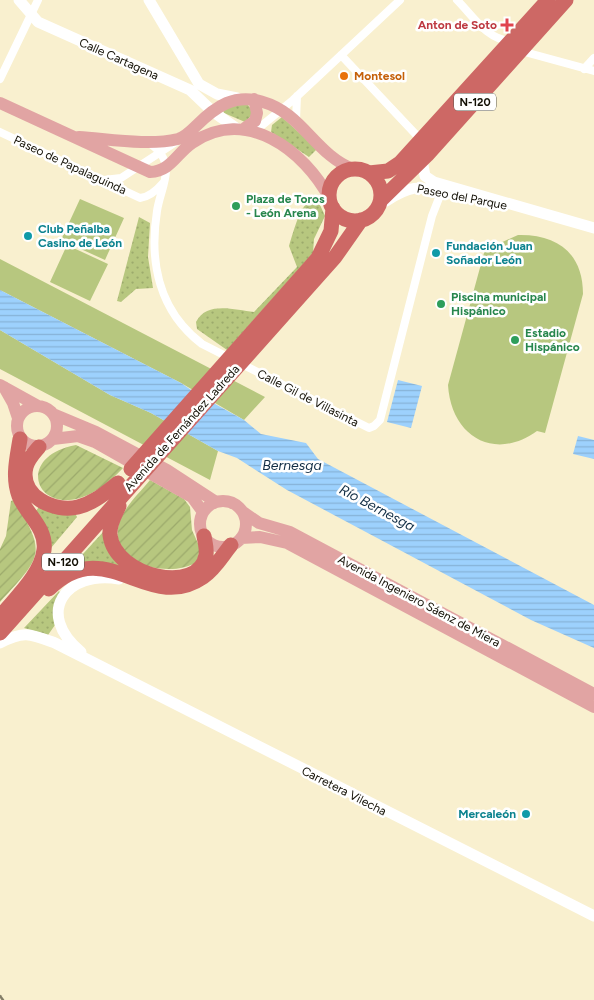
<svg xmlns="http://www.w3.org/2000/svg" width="594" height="1000" font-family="Figtree,sans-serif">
<defs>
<pattern id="grass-dots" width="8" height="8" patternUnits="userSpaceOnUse" patternTransform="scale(1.25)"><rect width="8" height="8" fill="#b7c77f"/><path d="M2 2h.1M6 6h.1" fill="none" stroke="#9caa6c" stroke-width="1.8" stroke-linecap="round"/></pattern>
<pattern id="garden-furrows" width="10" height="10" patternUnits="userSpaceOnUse" patternTransform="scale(1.25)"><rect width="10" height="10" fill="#b7c77f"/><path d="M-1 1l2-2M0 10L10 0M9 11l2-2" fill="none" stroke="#9caa6c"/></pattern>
<pattern id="water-rules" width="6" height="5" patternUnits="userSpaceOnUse" patternTransform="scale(1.25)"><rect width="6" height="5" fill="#9dd1fd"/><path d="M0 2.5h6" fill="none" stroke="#86b2d7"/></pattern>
</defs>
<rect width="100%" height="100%" fill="#f9f0cf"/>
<!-- grass -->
<path fill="url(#grass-dots)" d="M233,105H248L254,113L245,122L224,113L223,110Z
M282,117L317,149L309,157L271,132L272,125Z
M316,196L325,216L314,239L313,253L227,350L197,329L196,322C207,301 234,310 254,312L297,267L289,246C294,231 300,202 316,196Z
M139,217L150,223L148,257L153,288L136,289L121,302L117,301Z
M39,507L75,513L77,517L51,548L35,512Z
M104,531L122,565L120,569L72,566Z
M59,591L61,594L54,612L55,625L48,635L24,628Z"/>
<!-- park -->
<path fill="#b7c77f" d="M80,199L124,218L105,260L61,240Z
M518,235C557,234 583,253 583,294L545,433L537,431C494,462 451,436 448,385L487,242L498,244Z
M67,245L108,264L90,301L50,282Z
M0,259L265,397L244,420L181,383L0,290Z
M0,330L110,395L151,413L218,451L210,480L0,369Z"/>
<!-- garden -->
<path fill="url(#garden-furrows)" d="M76,445L123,468C50,546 0,459 76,445Z
M150,480L184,499L190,507L192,530L200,548L197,562C172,578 112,567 118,528C121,509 139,494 150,480Z
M14,500C48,555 41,556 0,602V549L6,536L11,501Z"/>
<!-- water -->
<path fill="url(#water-rules)" d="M0,290L181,383L197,394L244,420L261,434L306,443L318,459L594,605V648L531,620L287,490L237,458L218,451L151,413L110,395L0,330Z
M398,380L422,386L411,428L387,422Z
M578,436L594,440V459L573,454Z"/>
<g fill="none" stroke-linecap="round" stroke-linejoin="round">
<!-- street -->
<path stroke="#fff" stroke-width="8" d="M457,0C473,16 487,40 511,41
M521,51L594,71
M341,55L422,141
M584,69L594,58
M0,79L38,0
M296,120L297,96
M0,132L140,198C150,197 157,190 163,183
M254,132L293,100L400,0
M147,142C158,148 166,158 166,170C166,183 159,197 157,211C149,262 159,311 202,344L369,428L374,426L380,420L432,216L439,198L446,192
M104,180L121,178L176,142"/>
<!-- secondary -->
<path stroke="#fff" stroke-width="11" d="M19,0L38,22L190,90L212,111L236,128
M149,0L199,84L217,94L237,98
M422,160L425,176L434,182L594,228
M386,201C410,186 417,185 444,193
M0,643C24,630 31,634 55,643L594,916
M81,652C34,613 66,570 119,579"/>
<!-- primary -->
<path stroke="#e1a4a3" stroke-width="12" d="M0,103L150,172C171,171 176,154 192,143C246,106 304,150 330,199
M245,128L255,121L257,113L254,99
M79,137C109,139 149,146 178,139C185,137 192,130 196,126C216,106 235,93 263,102C302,113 316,155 353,169
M0,385L38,406
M4,387L13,403L18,418
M17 426a20 20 0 1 1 40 0a20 20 0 1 1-40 0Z
M53,414L96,432L167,470L216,502
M53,439L78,436L95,442L192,497L203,512
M200 524a23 23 0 1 1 46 0a23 23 0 1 1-46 0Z
M243,512L259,523L290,532L594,694
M241,538L260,537L287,543L594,707"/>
<!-- highway -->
<path stroke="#cd6865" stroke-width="15" d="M329 195a26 26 0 1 1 52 0a26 26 0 1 1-52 0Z
M369,173L388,171L400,163L548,0
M381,200L427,155L566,0
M39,447C34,453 28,459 26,467C19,496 54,513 78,507C94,503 105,493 118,483
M131,469L318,258L331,231L333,208
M119,506C115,515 109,524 110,535C115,577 199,596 206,555C207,549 205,542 204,536
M49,589C107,532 148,615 203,577C215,569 222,556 231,545
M0,617C15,598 41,575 44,550C47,528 26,514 19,496C12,477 17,458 20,439
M0,633L335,257L361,220"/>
<!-- rail -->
<path stroke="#837d68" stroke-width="2.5" d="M0,996L3,1000"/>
</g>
<!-- markers -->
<path fill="#e0444e" stroke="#fff" stroke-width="2" d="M504.5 17.5h5v5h5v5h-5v5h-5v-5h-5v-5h5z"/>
<circle fill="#e8710a" stroke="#fff" stroke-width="2" cx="344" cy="76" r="5"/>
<g fill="#2e9e5b" stroke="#fff" stroke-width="2">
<circle cx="236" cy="206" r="5"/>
<circle cx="441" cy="304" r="5"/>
<circle cx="515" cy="340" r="5"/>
</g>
<g fill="#0f9aa8" stroke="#fff" stroke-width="2">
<circle cx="28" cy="236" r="5"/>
<circle cx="436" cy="253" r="5"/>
<circle cx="526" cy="814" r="5"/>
</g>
<g text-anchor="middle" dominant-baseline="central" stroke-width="5" stroke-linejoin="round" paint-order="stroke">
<!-- shield labels -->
<g fill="#fff" stroke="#59574f" stroke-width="1">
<rect x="454" y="93.5" width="42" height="17" rx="4"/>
<rect x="42" y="553.5" width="42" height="17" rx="4"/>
</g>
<g font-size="11" font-weight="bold" fill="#120f04">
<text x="475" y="102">N-120</text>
<text x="63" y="562">N-120</text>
</g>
<!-- health labels -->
<g font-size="12" font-weight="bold" fill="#be3a42" stroke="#fff" text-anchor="end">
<text x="497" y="25">Anton de Soto</text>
</g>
<!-- street labels -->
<g font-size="12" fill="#120f04" stroke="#fff">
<text transform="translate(119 59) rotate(24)">Calle Cartagena</text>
<text transform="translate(70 165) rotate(25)">Paseo de Papalaguinda</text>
<text transform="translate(462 197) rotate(11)">Paseo del Parque</text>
<text transform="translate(308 398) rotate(27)">Calle Gil de Villasinta</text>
<text transform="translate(182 428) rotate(-48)">Avenida de Fernández Ladreda</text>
<text transform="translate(419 601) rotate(28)">Avenida Ingeniero Sáenz de Miera</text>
<text transform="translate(344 791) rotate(27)">Carretera Vilecha</text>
</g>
<!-- food labels -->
<g font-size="12" font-weight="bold" fill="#c56008" stroke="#fff" text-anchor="start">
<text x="354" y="76">Montesol</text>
</g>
<!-- leisure labels -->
<g font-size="12" font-weight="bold" fill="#27864d" stroke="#fff" text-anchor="start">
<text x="246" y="199">Plaza de Toros<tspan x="246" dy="14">- León Arena</tspan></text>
<text x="451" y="297">Piscina municipal<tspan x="451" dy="14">Hispánico</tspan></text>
<text x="525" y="333">Estadio<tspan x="525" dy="14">Hispánico</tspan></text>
</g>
<!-- culture labels -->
<g font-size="12" font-weight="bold" fill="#0d838f" stroke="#fff" text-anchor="start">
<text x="38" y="229">Club Peñalba<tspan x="38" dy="14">Casino de León</tspan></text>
<text x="446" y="246">Fundación Juan<tspan x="446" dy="14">Soñador León</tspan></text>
<text x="516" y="814" text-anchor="end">Mercaleón</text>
</g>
<!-- water labels -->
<g font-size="14" font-style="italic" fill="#122e45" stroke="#fff">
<text x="292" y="465">Bernesga</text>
<text transform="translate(377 508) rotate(28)">Río Bernesga</text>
</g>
</g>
</svg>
